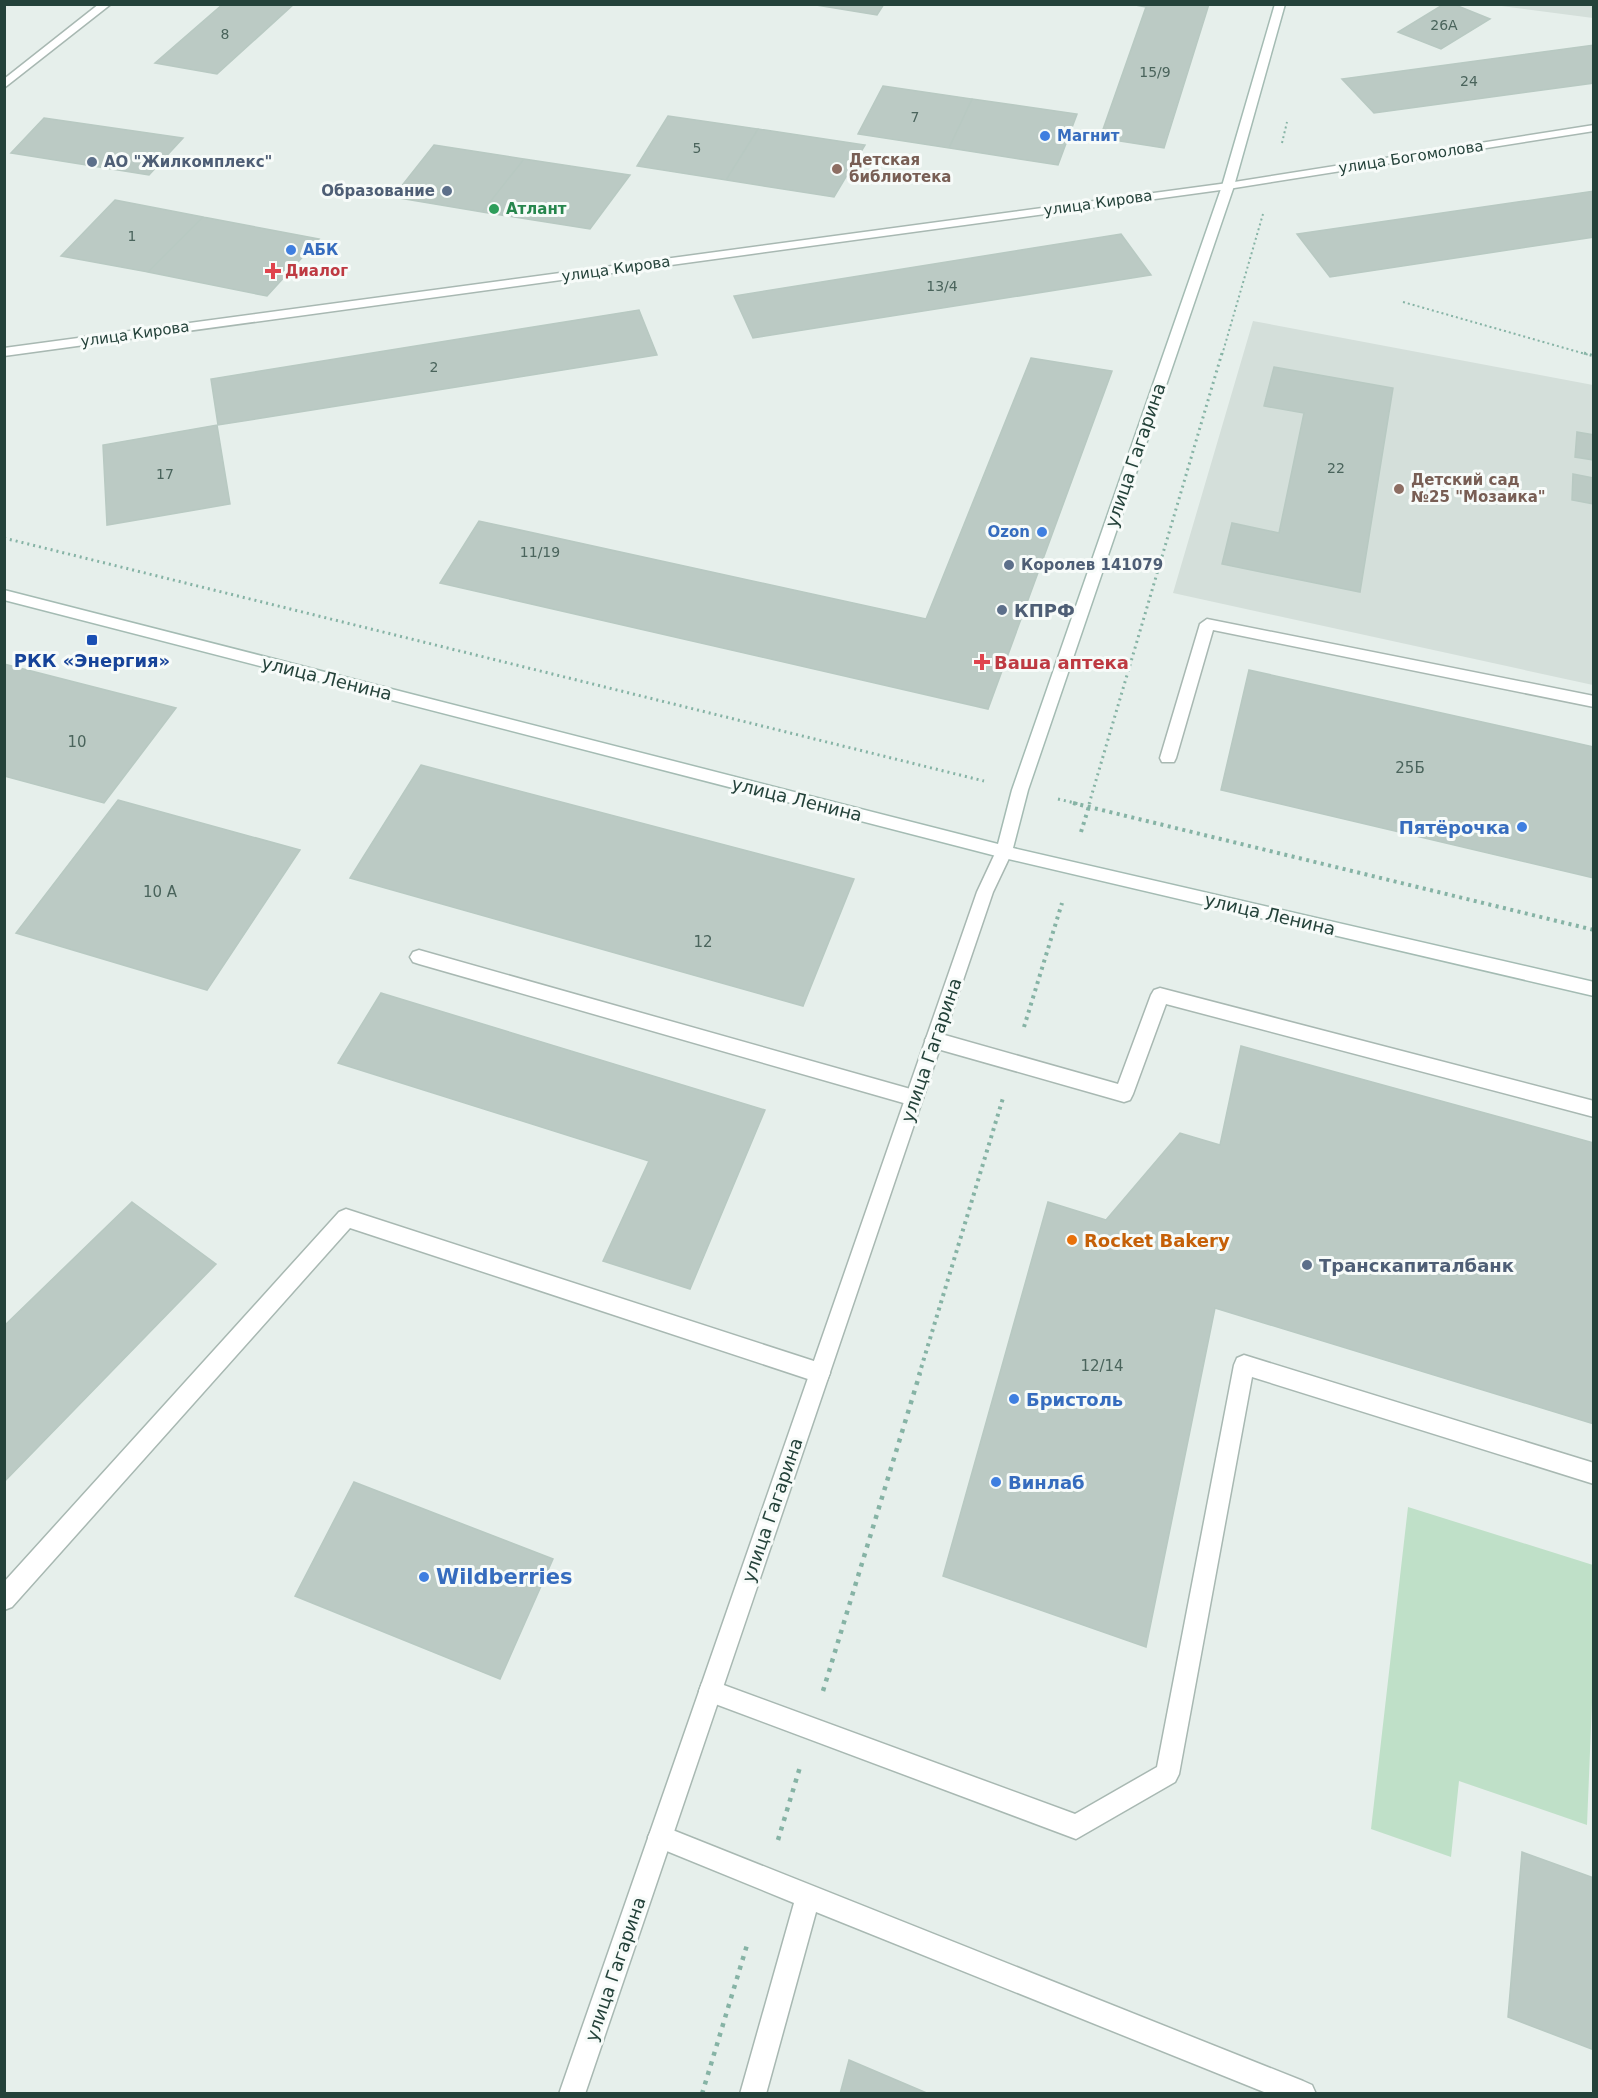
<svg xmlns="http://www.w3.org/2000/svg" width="1598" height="2098" font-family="'DejaVu Sans',sans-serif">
<rect width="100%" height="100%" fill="#e6efeb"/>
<!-- built -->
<path fill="#d4dfda" d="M1494,5H1593V18Z
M1253,321L1593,385V685L1173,593Z"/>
<!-- green -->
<path fill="#bfe0c8" d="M1408,1507L1593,1565V1678L1587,1825L1459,1781L1451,1857L1371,1829Z"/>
<!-- building -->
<path fill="#bbcac4" stroke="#b8c9c2" stroke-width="1.5" d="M223,4H294L217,74L155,63Z
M810,4H884L877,15Z
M1130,4H1209L1164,148L1100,138L1146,7Z
M1444,4H1453L1490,19L1441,49L1398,32Z
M1594,45V83L1374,113L1342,79Z
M883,86L972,99L949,148L858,134Z
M972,99L1077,114L1058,165L949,148Z
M668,116L758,129L726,180L637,166Z
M44,118L183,138L149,175L11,153Z
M758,129L865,145L834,197L726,180Z
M434,145L524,159L482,212L393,197Z
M524,159L630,175L590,229L482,212Z
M1594,191V237L1330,277L1297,234Z
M115,200L203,217L148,272L61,256Z
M203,217L319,239L267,296L148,272Z
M1121,234L1151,275L753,338L734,296Z
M639,310L657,355L218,425L211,379Z
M1031,358L1112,371L988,709L440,583L479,521L926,619Z
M1274,367L1393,388L1360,592L1222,564L1232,523L1279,533L1304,413L1264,406Z
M217,425L230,504L107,525L103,445Z
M1577,432L1594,435V460L1575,457Z
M1573,474L1594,478V504L1572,500Z
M4,664L176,708L104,803L4,776Z
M1249,670L1594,747V878L1221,790Z
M421,765L854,879L803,1006L350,878Z
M118,800L300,850L207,990L16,933Z
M381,993L765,1110L690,1289L603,1261L649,1161L338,1063Z
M1241,1046L1594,1143V1424L1215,1308L1146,1647L943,1576L1048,1202L1106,1220L1180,1133L1220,1145Z
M132,1202L216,1264L4,1482V1326Z
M354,1482L553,1559L500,1679L295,1596Z
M1522,1852L1594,1878V2050L1508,2017Z
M849,2060L929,2094H840Z"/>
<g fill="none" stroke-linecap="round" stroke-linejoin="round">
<defs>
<path id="lane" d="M1207,619L1594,696V707L1213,630L1176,758L1174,762H1162L1160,758L1200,624Z
M419,950L914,1090L920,1092L923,1098L920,1104L914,1106L419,964L413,962L410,957L413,952Z
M1160,988L1594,1101V1117L1166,1004L1133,1094L1130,1100L1124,1102L934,1048L928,1045L925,1040L928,1035L934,1032L1118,1084L1151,995L1154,990Z
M346,1209L820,1363L827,1366L830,1373L827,1380L820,1383L350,1228L12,1607L4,1610V1582L339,1212Z
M1244,1355L1594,1463V1484L1252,1377L1179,1774L1175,1782L1076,1839L702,1699L699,1691L702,1683L710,1680L1075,1814L1157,1767L1234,1365L1237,1358Z
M660,1825L1303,2081L1312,2085L1316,2094H1269L816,1912L766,2094H740L794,1903L652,1845L648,1837L652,1829Z"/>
<path id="street" d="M99,4H111L4,88V79Z
M1594,125V131L1228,189L4,356V348L1228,183Z
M1004,846L1010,847L1012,852L993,892L585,2094H559L977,892L998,847Z"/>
<path id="secondary" d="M1275,4H1285L1234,186L1028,790L1013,848L1594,982V996L1004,858L4,600V590L998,844L1012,790L1222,186Z"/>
</defs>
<!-- lane casing -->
<use href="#lane" stroke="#a8b8b2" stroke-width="3"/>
<!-- street casing -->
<use href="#street" stroke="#a8b8b2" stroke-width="3"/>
<!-- secondary casing -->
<use href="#secondary" stroke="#a4bbb3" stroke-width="3"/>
<!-- path-far3 -->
<path stroke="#86b3a5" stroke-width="2" stroke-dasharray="2 3" stroke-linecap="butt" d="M1282,143L1287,122
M1403,302L1589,355
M1222,355L1263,214"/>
<!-- path-far2 -->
<path stroke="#86b3a5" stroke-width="3" stroke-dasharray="2 4" stroke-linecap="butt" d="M1584,353L1594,356
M4,538L984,781
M1058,799L1079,804
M1089,804L1222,353"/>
<!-- path-far1 -->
<path stroke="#86b3a5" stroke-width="4" stroke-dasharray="3 4.5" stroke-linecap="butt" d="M1073,803L1594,930
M1081,832L1090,803
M1024,1027L1062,903
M919,1375L1003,1098"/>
<!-- path -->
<path stroke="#86b3a5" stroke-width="4.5" stroke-dasharray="4 6" stroke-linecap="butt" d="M823,1691L920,1373
M778,1840L800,1767
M702,2094L747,1945"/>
<!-- lane -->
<use href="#lane" fill="#fff" fill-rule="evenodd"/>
<!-- street -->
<use href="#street" fill="#fff" fill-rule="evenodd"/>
<!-- secondary -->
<use href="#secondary" fill="#fff" fill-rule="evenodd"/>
</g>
<!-- markers -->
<g fill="#3f7fe0" stroke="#f7fbf9" stroke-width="2">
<circle cx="1045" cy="136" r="6"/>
<circle cx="291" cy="250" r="6"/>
<circle cx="1042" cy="532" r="6"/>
<circle cx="1522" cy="827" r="6"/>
<circle cx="1014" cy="1399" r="6"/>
<circle cx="996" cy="1482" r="6"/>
<circle cx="424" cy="1577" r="6"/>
</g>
<g fill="#5c6f8a" stroke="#f7fbf9" stroke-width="2">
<circle cx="92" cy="162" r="6"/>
<circle cx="447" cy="191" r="6"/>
<circle cx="1009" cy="565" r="6"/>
<circle cx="1002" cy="610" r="6"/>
<circle cx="1307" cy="1265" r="6"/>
</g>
<g fill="#8d6e63" stroke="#f7fbf9" stroke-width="2">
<circle cx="837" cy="169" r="6"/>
<circle cx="1399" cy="489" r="6"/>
</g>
<circle fill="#2e9e5b" stroke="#f7fbf9" stroke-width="2" cx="494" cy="209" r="6"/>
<g fill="#e0444e" stroke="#f7fbf9" stroke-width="2">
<path d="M270 262h6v6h6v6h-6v6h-6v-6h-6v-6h6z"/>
<path d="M979 653h6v6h6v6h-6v6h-6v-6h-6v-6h6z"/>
</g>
<rect fill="#1a4fb4" stroke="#f7fbf9" stroke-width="2" x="86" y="634" width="12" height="12" rx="3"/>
<circle fill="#e8710a" stroke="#f7fbf9" stroke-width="2" cx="1072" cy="1240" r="6"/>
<g text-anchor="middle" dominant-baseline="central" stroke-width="6" stroke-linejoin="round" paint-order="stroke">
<!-- far-number labels -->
<g font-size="14" fill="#4a645c">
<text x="1444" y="25">26А</text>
<text x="225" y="34">8</text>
<text x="1155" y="72">15/9</text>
<text x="1469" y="81">24</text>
<text x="915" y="117">7</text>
<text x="697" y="148">5</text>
<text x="132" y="236">1</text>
<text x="942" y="286">13/4</text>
<text x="434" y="367">2</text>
<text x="1336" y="468">22</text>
<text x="165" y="474">17</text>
<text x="540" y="552">11/19</text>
</g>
<!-- far-shop labels -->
<g font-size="15" font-weight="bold" fill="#366cbe" stroke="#f7fbf9" text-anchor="start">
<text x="1057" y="136">Магнит</text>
<text x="303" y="250">АБК</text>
<text x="1030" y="532" text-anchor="end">Ozon</text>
</g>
<!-- far-street labels -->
<g font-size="15" fill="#24423a" stroke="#f7fbf9">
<text transform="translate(1411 157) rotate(-9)">улица Богомолова</text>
<text transform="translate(1098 203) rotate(-8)">улица Кирова</text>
<text transform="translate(616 269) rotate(-8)">улица Кирова</text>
<text transform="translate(135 334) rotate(-8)">улица Кирова</text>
</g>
<!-- far-education labels -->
<g font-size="15" font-weight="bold" fill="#785e54" stroke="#f7fbf9" text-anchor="start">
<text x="849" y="160">Детская<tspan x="849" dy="17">библиотека</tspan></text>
<text x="1411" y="480">Детский сад<tspan x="1411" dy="17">№25 "Мозаика"</tspan></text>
</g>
<!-- far-service labels -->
<g font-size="15" font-weight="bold" fill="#4e5e75" stroke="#f7fbf9" text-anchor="start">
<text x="104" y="162">АО "Жилкомплекс"</text>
<text x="435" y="191" text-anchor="end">Образование</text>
<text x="1021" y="565">Королев 141079</text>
</g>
<!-- far-leisure labels -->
<g font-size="15" font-weight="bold" fill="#27864d" stroke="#f7fbf9" text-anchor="start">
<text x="506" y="209">Атлант</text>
</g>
<!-- far-health labels -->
<g font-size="15" font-weight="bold" fill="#be3a42" stroke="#f7fbf9" text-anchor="start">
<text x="285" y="271">Диалог</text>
</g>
<!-- number labels -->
<g font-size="15" fill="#4a645c">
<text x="77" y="742">10</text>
<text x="1410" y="768">25Б</text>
<text x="160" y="892">10 А</text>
<text x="703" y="942">12</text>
<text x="1102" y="1366">12/14</text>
</g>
<!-- street labels -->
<g font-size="18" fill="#24423a" stroke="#f7fbf9">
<text transform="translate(1135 455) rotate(-71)">улица Гагарина</text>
<text transform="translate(327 678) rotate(14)">улица Ленина</text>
<text transform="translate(797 799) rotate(14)">улица Ленина</text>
<text transform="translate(1270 914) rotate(13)">улица Ленина</text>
<text transform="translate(931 1050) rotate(-71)">улица Гагарина</text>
<text transform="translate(772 1510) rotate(-71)">улица Гагарина</text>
<text transform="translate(615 1969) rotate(-71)">улица Гагарина</text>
</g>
<!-- service labels -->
<g font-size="18" font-weight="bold" fill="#4e5e75" stroke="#f7fbf9" text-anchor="start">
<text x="1014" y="610">КПРФ</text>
<text x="1319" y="1265">Транскапиталбанк</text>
</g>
<!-- transit labels -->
<g font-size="18" font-weight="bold" fill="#164399" stroke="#f7fbf9">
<text x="92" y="660">РКК «Энергия»</text>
</g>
<!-- health labels -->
<g font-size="18" font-weight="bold" fill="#be3a42" stroke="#f7fbf9" text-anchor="start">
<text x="994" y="662">Ваша аптека</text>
</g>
<!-- shop labels -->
<g font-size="18" font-weight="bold" fill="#366cbe" stroke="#f7fbf9" text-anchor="start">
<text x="1510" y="827" text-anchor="end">Пятёрочка</text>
<text x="1026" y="1399">Бристоль</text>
<text x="1008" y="1482">Винлаб</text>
</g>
<!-- food labels -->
<g font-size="18" font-weight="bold" fill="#c56008" stroke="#f7fbf9" text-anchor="start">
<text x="1084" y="1240">Rocket Bakery</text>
</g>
<!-- near-shop labels -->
<g font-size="21" font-weight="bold" fill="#366cbe" stroke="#f7fbf9" text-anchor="start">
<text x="436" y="1577">Wildberries</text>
</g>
</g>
<!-- border -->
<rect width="1598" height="2098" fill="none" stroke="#24423a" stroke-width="12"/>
</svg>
